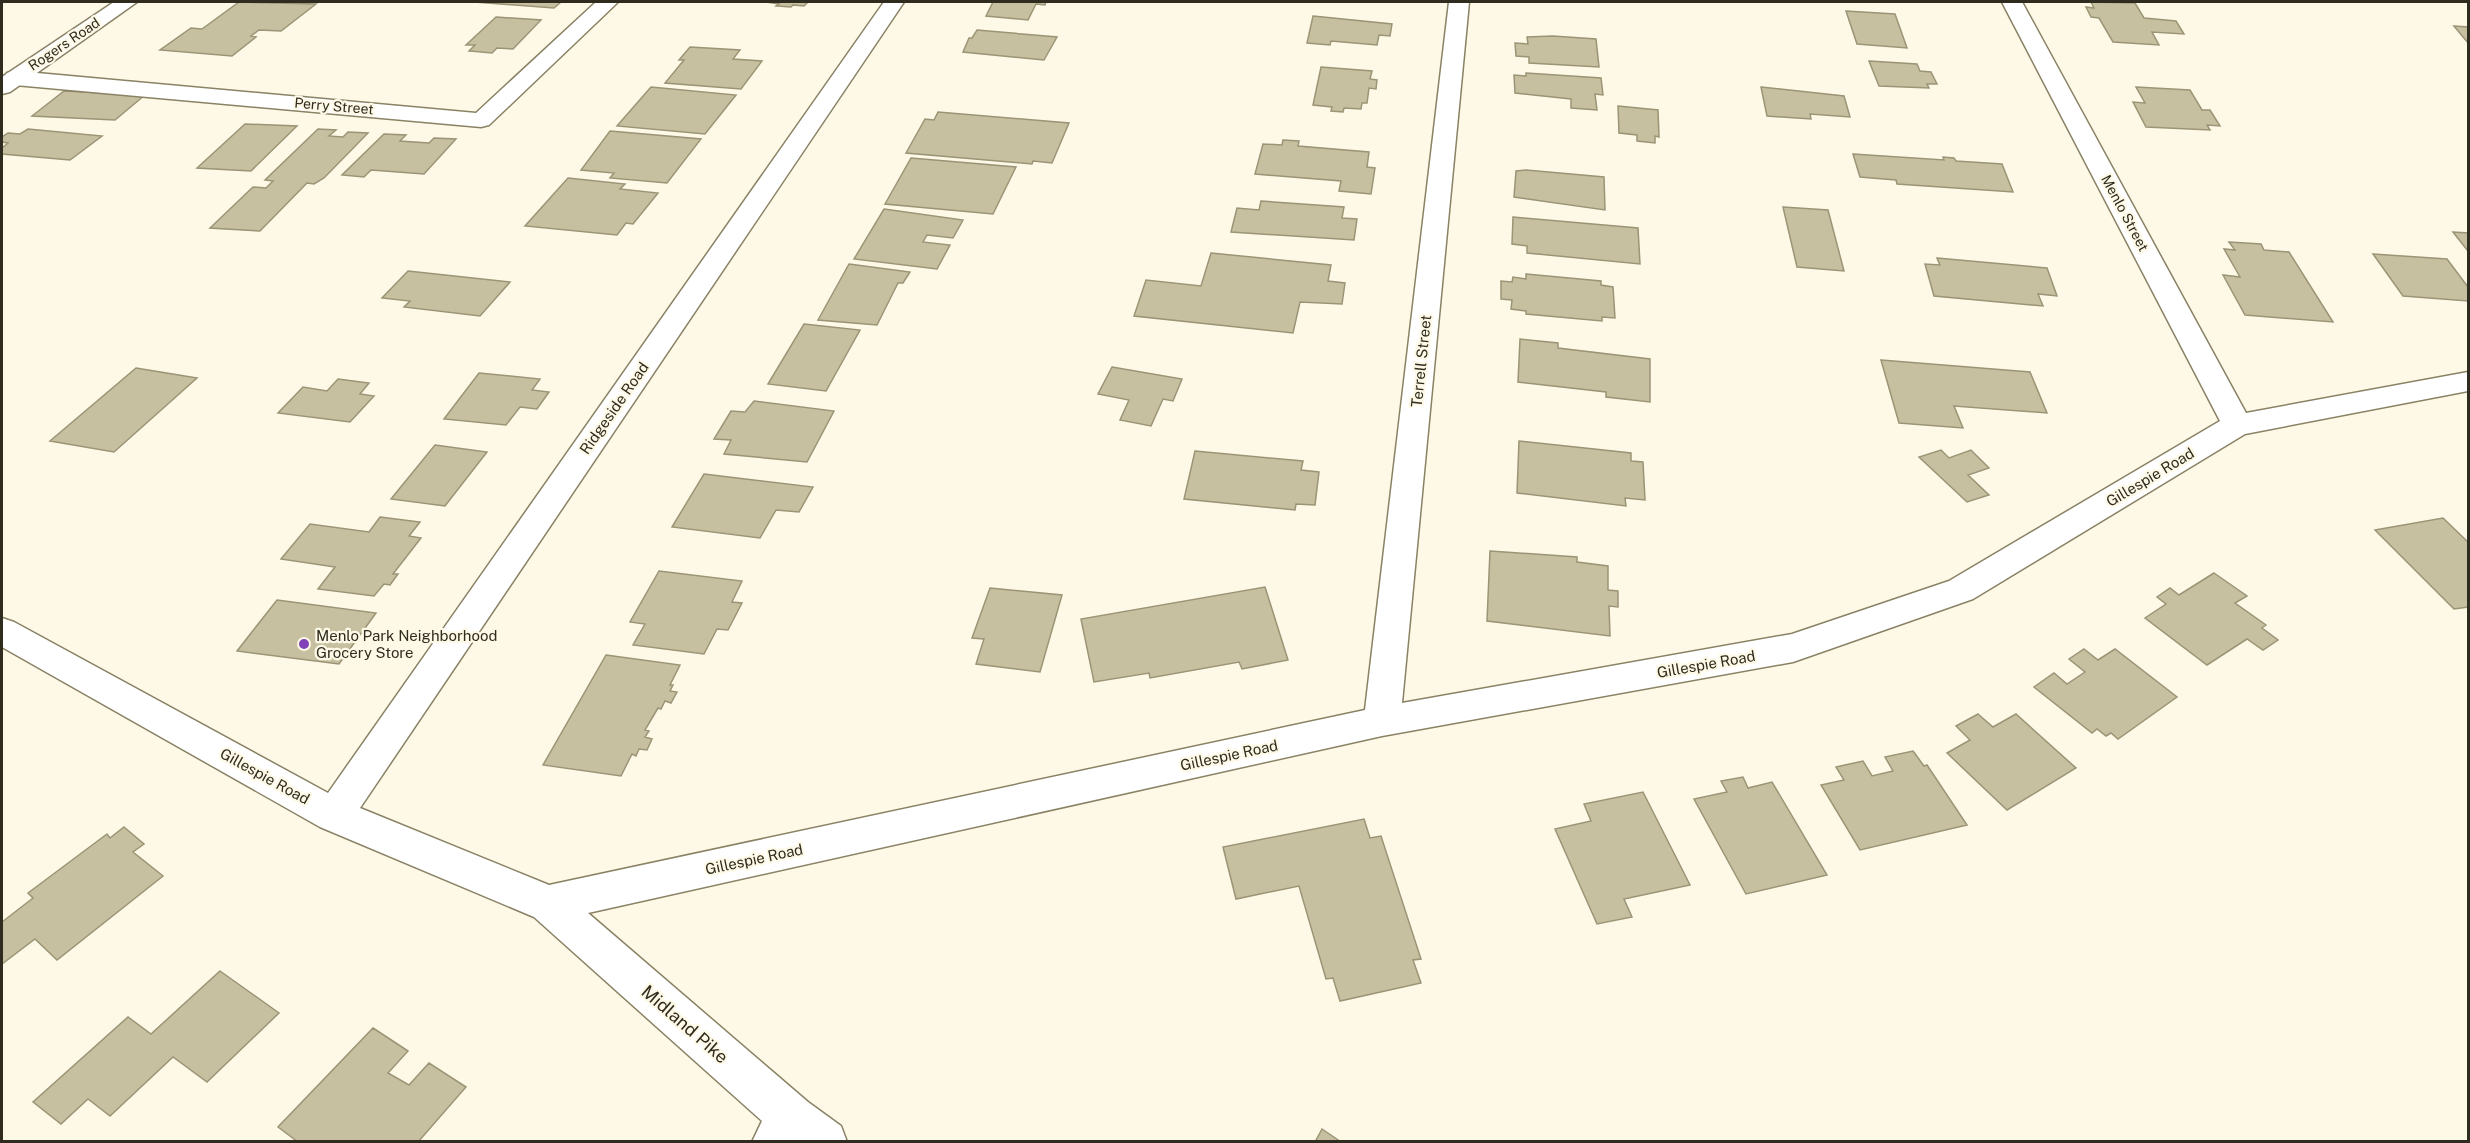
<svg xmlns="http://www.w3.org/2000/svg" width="2470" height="1143" font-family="'Public Sans',sans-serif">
<rect width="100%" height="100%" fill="#fef9e6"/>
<!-- building -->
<path fill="#c7c0a0" stroke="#9b9476" stroke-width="1.5" d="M239,2L316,4L281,31L259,30L251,36L256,37L232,56L160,50L191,28L202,29Z
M474,2H561L554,8Z
M766,2H808L804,6L793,5L791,7L776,6L779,4Z
M993,2H1046L1045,5L1036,4L1028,20L986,16Z
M2091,2L2135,3L2144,18L2176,21L2184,34L2152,32L2159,45L2113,42L2099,18L2091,17L2086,7L2094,8Z
M1846,11L1895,14L1907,48L1857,44Z
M1313,16L1392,24L1390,36L1379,35L1377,45L1331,41L1330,45L1307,43Z
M496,17L541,20L513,49L497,48L492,53L469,51L475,45H466Z
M2454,26L2468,27V43Z
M977,30L1057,37L1044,60L963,52L969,38H972Z
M1553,36L1596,39L1599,67L1529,63V57L1516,56L1515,43L1528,44L1527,37Z
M690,47L740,50L733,59L762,61L741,89L665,83L684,60H679Z
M1869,61L1917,64L1920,71L1931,72L1937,84H1927L1929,88L1879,86Z
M1321,67L1372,71L1370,79L1377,80L1376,89L1369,88L1367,103H1362L1361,109L1344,108L1343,112L1331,111L1332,107L1313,105Z
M1526,73L1601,78L1603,95L1595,94L1597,110L1571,108V99L1515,93L1514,75L1526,76Z
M651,87L736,95L705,134L617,126Z
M1761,87L1844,96L1850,117L1810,114L1811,119L1767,116Z
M2136,87L2190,90L2202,110H2210L2220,126L2207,125L2210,130L2146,127L2133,102L2145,103Z
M64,91L145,95L115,120L32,116Z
M1618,106L1658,110L1659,137L1655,136V143L1637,141V135L1619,133Z
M938,112L1069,123L1052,163L1033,161L1032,164L906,153L925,119L934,120Z
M245,124L297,126L251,171L197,168Z
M28,129L102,136L70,160L2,154V148L8,143L2,142V137L8,133L20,134Z
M318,129L336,130L329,136L343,137L348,132L368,133L324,178L314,184L307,183L260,231L210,228L253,187L266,188L273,181L265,180Z
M610,131L701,139L667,183L610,178L614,173L581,170Z
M384,134L406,135L400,141L429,143L434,138L456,139L424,174L371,170L364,177L342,175Z
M1283,140L1299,141L1298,146L1369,152L1367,167L1375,168L1371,194L1339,191L1341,181L1255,174L1263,144L1282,145Z
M1853,154L1944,160L1943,157L1954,158L1956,161L2002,164L2013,192L1897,184L1896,180L1860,177Z
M911,158L1016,167L993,214L885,204Z
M1526,170L1604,177L1605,210L1514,197L1516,171Z
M568,178L625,184L620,189L658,193L633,224L626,223L617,235L525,226Z
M1261,201L1344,207L1342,218L1357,219L1354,240L1231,232L1237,208L1259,210Z
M1783,207L1828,210L1844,271L1797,267Z
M884,209L963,220L953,238L927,235L923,242L950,245L937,269L854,259Z
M1513,217L1638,228L1640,264L1527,253V246L1512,244Z
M2453,232L2468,233V251Z
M2229,242L2261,244L2264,250L2289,252L2333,322L2245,315L2223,275L2240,277L2224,249L2235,250Z
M1211,253L1331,265L1328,281L1345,283L1342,304L1300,302L1293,333L1134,316L1146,280L1201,286Z
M2373,254L2447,259L2468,287V301L2403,296Z
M1937,258L2047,268L2057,296L2038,294L2043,306L1934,296L1925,264L1940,265Z
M849,264L910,272L903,283H898L877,325L818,320Z
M408,271L510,282L480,316L404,307L410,301L382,298Z
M1526,274L1601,281V285L1613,287L1615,318L1602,317V321L1526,314V311L1511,309L1512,300L1501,299V281L1512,282L1513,277L1526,279Z
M804,324L860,330L826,391L768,384Z
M1520,339L1558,343V348L1650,359V402L1606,397V392L1518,382Z
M1881,360L2030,372L2047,413L1954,406L1963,428L1899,423Z
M1112,367L1182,379L1173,401L1163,399L1151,426L1120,420L1129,400L1098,394Z
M136,368L197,378L114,452L50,441Z
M479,373L540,379L532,390L549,392L537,409L520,407L506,425L444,419Z
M338,379L369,383L360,394L374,396L350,422L278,413L303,387L327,391Z
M754,401L834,411L807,462L724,454L731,440L714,439L731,411L745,412Z
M1519,441L1631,453V461L1643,462L1645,500L1625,498L1626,506L1517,493Z
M435,445L487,452L445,506L391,499Z
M1941,450L1949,458L1971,450L1989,468L1968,475L1989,495L1967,502L1919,457Z
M1195,451L1303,461L1301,470L1319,472L1315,505L1296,504L1295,510L1184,499Z
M704,474L813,487L799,512L776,510L760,538L672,527Z
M380,517L420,522L409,536L421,538L393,574H398L390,585L384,584L374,596L318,589L335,567L281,559L310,524L369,532Z
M2443,518L2468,542V607L2454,609L2375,530Z
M1490,551L1577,557V562L1608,566V590L1618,591V607L1609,606L1610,636L1487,621Z
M659,571L742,581L732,602L742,603L728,630L717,629L704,654L633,645L645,624L630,622Z
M2214,573L2247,596L2235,603L2266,625L2262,628L2278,640L2263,650L2247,639L2207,665L2145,618L2166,604L2157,597L2170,588L2179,595Z
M1265,587L1288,660L1242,669L1239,662L1150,678L1149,673L1094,682L1081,619Z
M990,588L1062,595L1040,672L976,664L984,639L972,638Z
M277,600L376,613L339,664L237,651Z
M2084,649L2098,660L2115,649L2177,697L2118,739L2111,733L2106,736L2097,729L2092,733L2034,687L2054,673L2067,684L2085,672L2069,659Z
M606,655L680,665L670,685H673L670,691L677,692L671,703L665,701L661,709L658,708L645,730L649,731L645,737L652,739L647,750L639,749L636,756L632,754L621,776L543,765Z
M1978,714L1993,727L2016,714L2076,768L2007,810L1947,753L1970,740L1956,726Z
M1913,751L1924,766L1927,765L1967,825L1860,850L1821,785L1844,780L1836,767L1863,761L1872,776L1893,771L1885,757Z
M1743,777L1748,788L1772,782L1827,875L1746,894L1694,799L1727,792L1721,781Z
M1643,792L1690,885L1624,899L1632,917L1597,924L1555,829L1591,821L1584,804Z
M1364,819L1370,838L1381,836L1421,959L1413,960L1421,983L1340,1001L1333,978L1326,979L1299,886L1236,899L1223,847Z
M124,827L144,844L133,852L163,876L57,960L35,939L2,964V922L33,898L28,893L107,834L110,838Z
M220,971L279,1013L207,1082L173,1057L110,1116L88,1099L61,1124L33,1102L128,1017L151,1034Z
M373,1028L408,1051L388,1073L409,1085L429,1063L466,1087L418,1142H298L278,1127Z
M1322,1129L1341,1142H1315Z"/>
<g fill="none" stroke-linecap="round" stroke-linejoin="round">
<defs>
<path id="minor" d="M596,2H618L489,125L481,127L15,85L7,83L4,78L7,73L15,71L476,113Z
M884,2H904L360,808L549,885L1365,710L1449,2H1469L1402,703L1792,634L1949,581L2220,421L2002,2H2022L2246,413L2468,372V391L2245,434L1973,599L1793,662L1382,736L588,913L808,1102L841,1126L847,1142H752L762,1121L534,917L320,827L2,647V618L14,622L328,793Z"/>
<path id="tertiary" d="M114,2H137L10,92L2,94V77Z"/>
</defs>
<!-- minor casing -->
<use href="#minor" stroke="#898265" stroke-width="3"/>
<!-- tertiary casing -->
<use href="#tertiary" stroke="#898265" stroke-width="3"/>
<!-- minor -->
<use href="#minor" fill="#fff" fill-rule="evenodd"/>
<!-- tertiary -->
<use href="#tertiary" fill="#fff" fill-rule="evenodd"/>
</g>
<!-- markers -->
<circle fill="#8142b7" stroke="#fef9e6" stroke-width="2" cx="304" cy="644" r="6"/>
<g text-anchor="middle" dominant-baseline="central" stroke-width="4.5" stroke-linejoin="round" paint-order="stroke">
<!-- far-street labels -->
<g font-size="14" fill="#2f2c1f" stroke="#fef9e6">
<text transform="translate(64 44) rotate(-34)">Rogers Road</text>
<text transform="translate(334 106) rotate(5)">Perry Street</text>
<text transform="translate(2125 213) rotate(62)">Menlo Street</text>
</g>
<!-- street labels -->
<g font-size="15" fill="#2f2c1f" stroke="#fef9e6">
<text transform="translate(1421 361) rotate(-84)">Terrell Street</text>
<text transform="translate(614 408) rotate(-55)">Ridgeside Road</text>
<text transform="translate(2150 477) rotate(-31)">Gillespie Road</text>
<text transform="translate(1706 664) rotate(-10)">Gillespie Road</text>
<text transform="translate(1229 755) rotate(-12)">Gillespie Road</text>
<text transform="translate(265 776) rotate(29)">Gillespie Road</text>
<text transform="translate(754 859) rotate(-12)">Gillespie Road</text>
</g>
<!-- poi labels -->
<g font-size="15" fill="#2f2c1f" stroke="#fef9e6" text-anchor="start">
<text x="316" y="635">Menlo Park Neighborhood<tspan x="316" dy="17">Grocery Store</tspan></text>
</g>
<!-- near-street labels -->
<g font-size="18" fill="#2f2c1f" stroke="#fef9e6">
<text transform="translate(685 1024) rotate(41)">Midland Pike</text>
</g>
</g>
<!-- border -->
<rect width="2470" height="1143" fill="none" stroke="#2f2c1f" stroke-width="6"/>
</svg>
